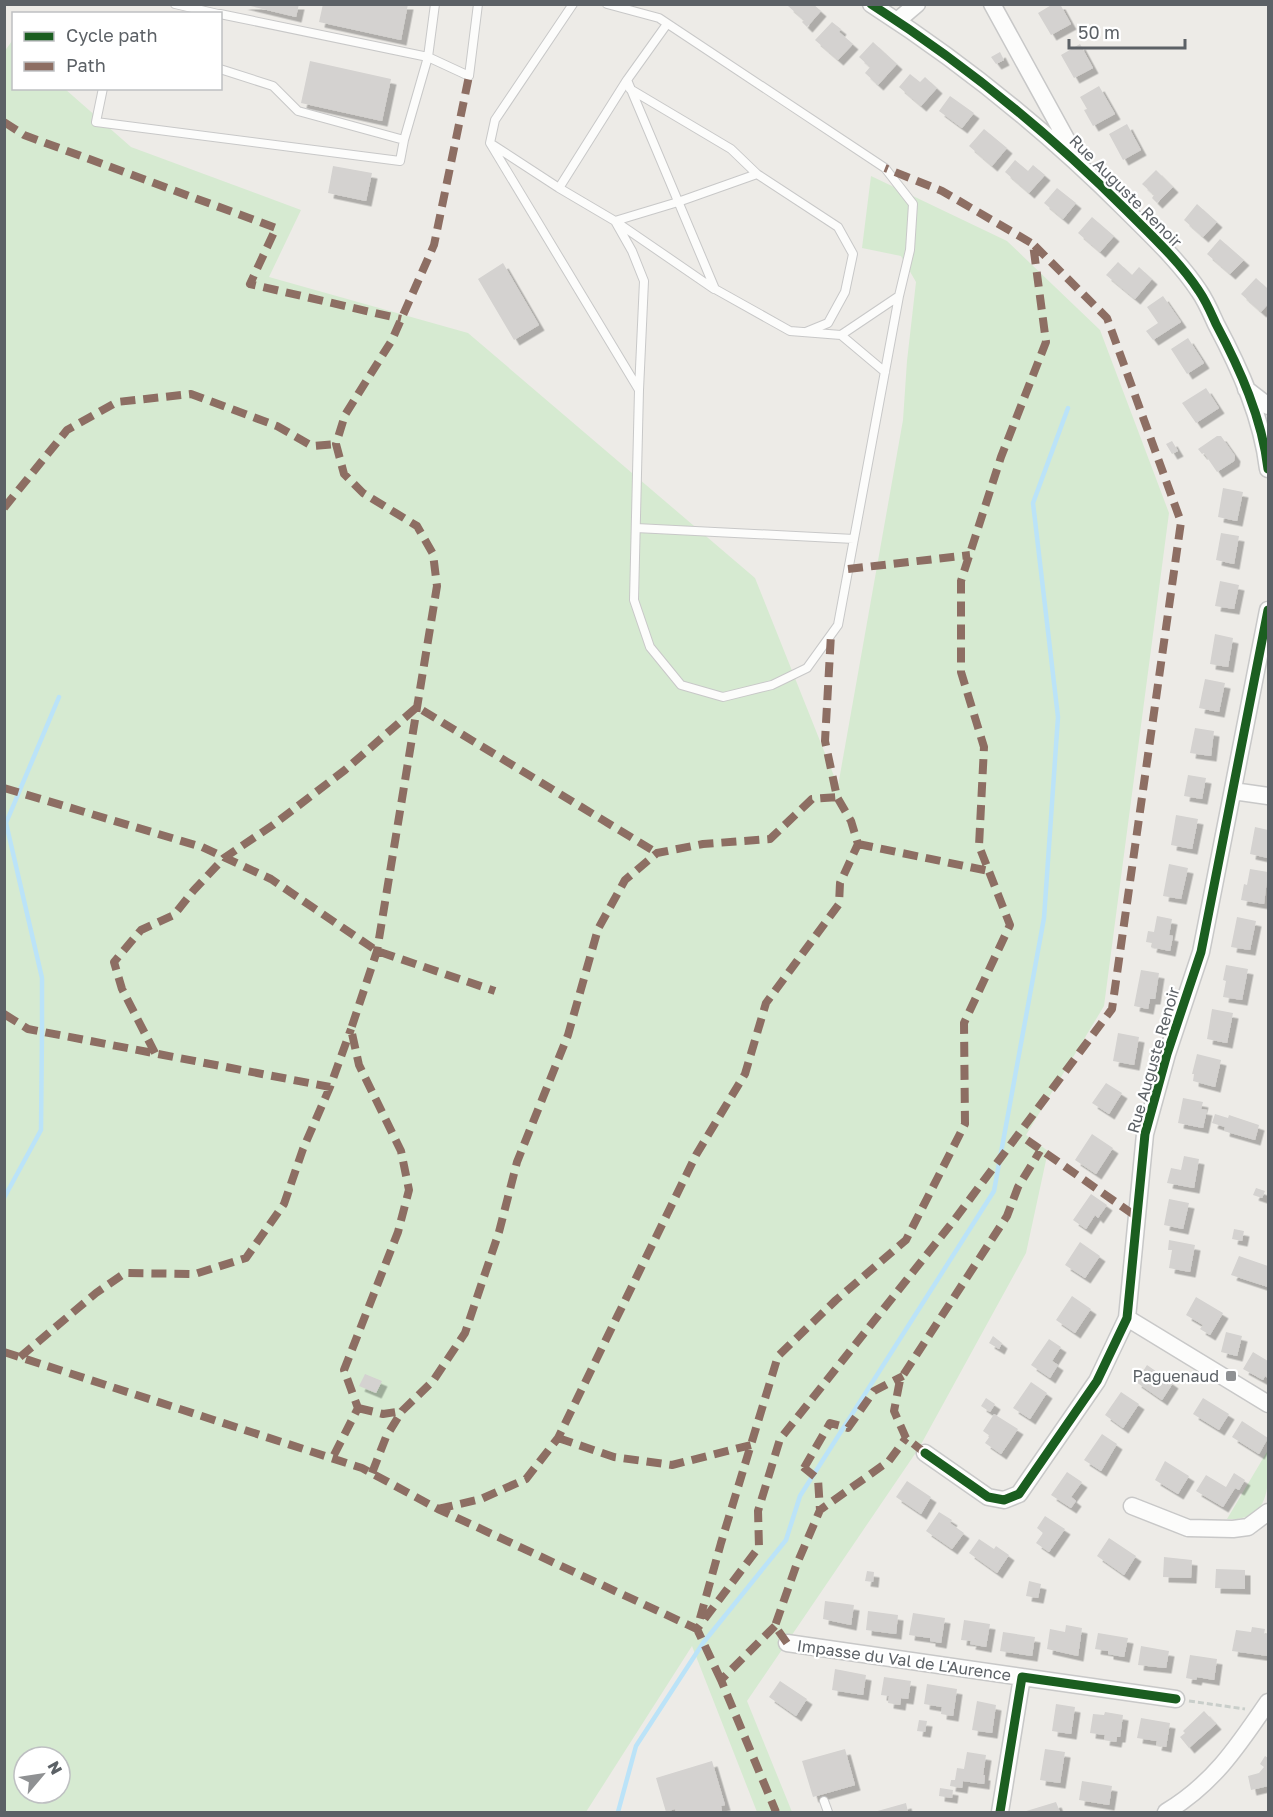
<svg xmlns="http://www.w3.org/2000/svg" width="1273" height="1817" font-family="'Golos Text',sans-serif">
<defs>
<filter id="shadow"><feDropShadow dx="5.5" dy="5.5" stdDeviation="0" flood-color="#0004"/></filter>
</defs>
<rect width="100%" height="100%" fill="#edebe7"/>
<!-- green -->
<path fill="#d6ead1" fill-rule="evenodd" d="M12,41L14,43V88L65,89L131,147L301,210L269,277L468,333L755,578L838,786L903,420L907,361L916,282L901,256L862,248L871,176L1007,241L1100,330L1169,513L1104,1006L1026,1135L1048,1151L1026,1253L919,1448L747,1701L792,1812H757L692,1646L586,1812H5L4,52ZM24,1757H60V1793H24Z
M1268,1450C1268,1483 1273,1521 1227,1519Z"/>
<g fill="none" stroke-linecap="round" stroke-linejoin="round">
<!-- stream -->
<path stroke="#bbe3f8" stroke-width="4.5" d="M4,1198L41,1130L42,1031V978L6,823L59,697
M618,1812L636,1746L703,1643L786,1540L800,1496L994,1191L1044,918L1058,717L1033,503L1068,408"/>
</g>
<!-- building -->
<path fill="#d4d2d0" filter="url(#shadow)" d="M242,4H299L296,17Z
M323,4H408L401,40L319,22Z
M790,4H813L821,11L807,27L802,22L804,20L788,6Z
M1053,4H1060L1071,24L1051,35L1038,13Z
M832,22L841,29L839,32L853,44L838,60L815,40Z
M873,42L897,64L878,85L865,73L870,67L859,57Z
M1080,44L1093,68L1074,78L1061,55Z
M1000,52L1004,60L996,64L991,57Z
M310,61L391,79L382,121L301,103Z
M910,74L920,82L925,77L937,88L921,106L899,87Z
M1099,86L1115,114L1093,126L1084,110L1087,109L1080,97Z
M950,96L974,113L962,128L939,111Z
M1127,124L1141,150L1123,160L1109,134Z
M984,129L1007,148L992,166L969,146Z
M1015,160L1028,171L1033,165L1045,175L1029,193L1005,172Z
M333,166L372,173L366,201L328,193Z
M1156,170L1173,187L1157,203L1152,198L1154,195L1142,184Z
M1057,188L1076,203L1063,219L1044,203Z
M1197,204L1217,222L1203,237L1184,220Z
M1092,217L1114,236L1100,252L1078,233Z
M1220,239L1244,260L1230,274L1207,254Z
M1118,262L1132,275L1139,267L1152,279L1135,299L1106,275Z
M503,263L539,325L514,340L478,279Z
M1256,278L1268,289V304L1261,312L1241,294Z
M1163,296L1181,322L1153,340L1146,331L1158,323L1147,307Z
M1188,338L1204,363L1187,374L1171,349Z
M1206,388L1219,408L1196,423L1182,403Z
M1217,436H1221L1235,456L1234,461L1217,472L1204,453L1202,454L1198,449Z
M1172,441L1178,451L1172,454L1166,444Z
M1223,488L1243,492L1237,521L1218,517Z
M1221,533L1239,536L1234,564L1216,560Z
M1220,581L1239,585L1234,609L1215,606Z
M1215,634L1233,638L1228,667L1210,664Z
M1205,679L1225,683L1219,712L1199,708Z
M1195,728L1214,731L1211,756L1190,753Z
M1188,775L1206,778L1202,799L1184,796Z
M1176,815L1198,819L1192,849L1171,845Z
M1255,827L1268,830V858L1250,854Z
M1169,864L1188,868L1181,899L1163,896Z
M1250,869L1268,872L1264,904L1241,900L1244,884L1247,885Z
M1157,916L1172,919L1169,935L1173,936L1170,951L1151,947L1152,943L1146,942L1148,931L1154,932Z
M1237,917L1256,921L1250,950L1231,947Z
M1226,965L1248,969L1242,1000L1223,997L1226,981L1223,980Z
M1141,970L1159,973L1155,999H1150L1148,1009L1134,1006Z
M1212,1009L1233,1013L1227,1043L1207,1039Z
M1118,1033L1139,1037L1134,1065L1113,1061Z
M1197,1054L1221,1060L1215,1087L1193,1081L1194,1074H1192Z
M1106,1083L1122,1093L1109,1114L1092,1103Z
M1183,1098L1203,1102L1201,1109L1207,1110L1203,1128L1178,1123Z
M1215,1114L1228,1118L1229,1115L1259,1125L1255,1140L1224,1131L1225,1127L1212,1123Z
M1092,1134L1113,1148L1096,1174L1075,1160Z
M1184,1156L1199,1159L1194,1188L1167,1183L1171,1168L1181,1170Z
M1256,1188L1265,1191L1262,1198L1253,1195Z
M1091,1194L1107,1205L1098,1218L1095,1215L1086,1229L1073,1220Z
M1169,1199L1189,1203L1183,1229L1164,1225Z
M1234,1229L1244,1231L1242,1241L1232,1239Z
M1169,1240L1195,1245L1190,1272L1169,1268L1172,1250H1168Z
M1080,1242L1100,1256L1085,1278L1065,1265Z
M1239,1256L1268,1266V1287L1231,1275Z
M1072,1296L1091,1309L1075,1333L1056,1320Z
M1196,1297L1223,1313L1210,1335L1200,1329L1203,1325L1186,1315Z
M1226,1332L1242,1336L1237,1356L1221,1352Z
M993,1336L1002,1343L999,1349L989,1343Z
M1049,1339L1061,1347L1052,1361L1058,1365L1050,1378L1031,1365Z
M1253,1352L1268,1361V1378L1265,1376L1263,1380L1243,1369Z
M1147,1365L1173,1383L1162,1400L1136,1382Z
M365,1374L382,1381L376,1393L359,1386Z
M1031,1382L1047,1393L1030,1419L1013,1408Z
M1121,1392L1139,1404L1123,1428L1105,1415Z
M986,1398L995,1404L990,1412L981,1406Z
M1203,1398L1229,1414L1219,1430L1193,1414Z
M994,1414L1018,1429L1001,1454L985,1443L990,1436L983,1431Z
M1242,1421L1268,1438L1259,1454L1232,1437Z
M1102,1434L1117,1444L1101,1471L1084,1460Z
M1165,1461L1189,1476L1178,1494L1155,1480Z
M1067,1472L1082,1482L1071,1497L1076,1501L1071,1508L1051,1495Z
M1234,1473L1245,1480L1239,1490L1235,1488L1223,1507L1196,1491L1206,1475L1226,1487Z
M907,1481L931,1497L921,1514L896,1497Z
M939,1512L952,1520L950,1523L964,1533L952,1549L926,1531Z
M1045,1516L1065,1529L1049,1552L1036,1543L1043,1533L1037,1528Z
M1109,1538L1136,1556L1124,1575L1097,1556Z
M979,1539L994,1549L996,1546L1009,1555L997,1573L969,1553Z
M1164,1557L1192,1560L1191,1578L1163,1577Z
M1216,1569L1245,1570V1589L1215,1588Z
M867,1571L874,1572L873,1582L865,1581Z
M1029,1581L1041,1584L1038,1598L1026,1596Z
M825,1601L854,1605L851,1625L823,1619Z
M868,1611L898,1615L896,1634L866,1630Z
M913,1613L945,1618L941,1643L930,1641V1638L909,1635Z
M964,1620L990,1624L986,1647L970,1644L971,1641L961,1640Z
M1066,1625L1082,1628L1078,1656L1047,1649L1050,1629L1065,1632Z
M1252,1627L1265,1629L1264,1634L1268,1635V1656L1232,1651L1236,1630L1251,1632Z
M1003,1632L1035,1637L1032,1656L1000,1651Z
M1098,1633L1128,1638L1124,1657L1108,1654V1651L1095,1649Z
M1141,1646L1169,1651L1166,1668L1138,1665Z
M1190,1655L1217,1659L1214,1680L1197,1677L1196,1680L1186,1678Z
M835,1669L866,1675L863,1695L832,1690Z
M884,1677L911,1681L908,1699L901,1698L900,1705L888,1703L889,1696L881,1695Z
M780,1681L807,1699L796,1716L769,1697Z
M927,1684L957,1689L953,1716L941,1714L942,1707L924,1704Z
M977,1701L996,1705L992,1733L972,1730Z
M1056,1704L1075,1707L1071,1734L1052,1731Z
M1204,1711L1216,1724L1189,1748L1180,1737L1185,1733L1183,1731Z
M1105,1712L1123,1715L1120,1737H1117L1116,1742L1104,1740L1105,1735L1090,1733L1093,1714L1104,1715Z
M1141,1718L1170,1723L1166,1747L1156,1745L1157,1741L1137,1738Z
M919,1720L927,1721L925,1732L917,1731Z
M845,1749L855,1785L813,1797L802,1761Z
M1045,1749L1065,1752L1060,1783L1040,1780Z
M967,1752L986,1755L983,1775H985L984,1784L963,1781L962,1788L950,1786L951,1780H955L957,1768L964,1769Z
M1265,1756L1268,1758V1786L1251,1790L1248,1776L1259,1773L1264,1767L1260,1764Z
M712,1761L725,1805L721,1806L722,1812H676L675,1809L666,1812L656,1778Z
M1082,1781L1112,1786L1109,1805L1079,1800Z
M940,1788L953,1790L952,1798L939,1796Z
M1056,1802L1060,1812H1023Z
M906,1803L908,1812H874Z"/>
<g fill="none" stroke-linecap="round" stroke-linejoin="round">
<defs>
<path id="service" d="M175,4L218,14
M573,4L495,120L490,143L639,390L644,281L632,251L615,221L678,202L757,174L838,227L853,254L845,292L828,323L806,332
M607,4L659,18L885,168L913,204L910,250L899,296L841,335L790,331L715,289L627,80L667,24
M220,14L428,57L435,4
M220,69L273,86L298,111L404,140
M627,80L559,188L615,221L714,289
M103,88L96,122L400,161L404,140L428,57L469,76L478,4
M630,89L731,149L757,174
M493,145L559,188
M841,335L885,372
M639,390L634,600L650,647L681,685L723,697L772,685L807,668L838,625L899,296
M636,528L854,539
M824,1801L828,1812"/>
<path id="minor" d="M871,4C963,63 1049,133 1126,210C1151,235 1180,262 1199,291C1206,301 1211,313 1216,324C1240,369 1262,418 1268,469
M992,4L1075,155
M897,21L917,4
M1246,389L1268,406
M1233,791L1268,796
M1127,1318L1268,1404
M925,1453L988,1497L1004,1500L1019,1494L1097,1381L1127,1318L1145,1134L1167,1054L1201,952L1268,610
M1132,1506L1188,1528L1233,1529L1248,1527L1268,1512
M787,1643L1022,1677
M1000,1812L1022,1677L1176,1699
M1166,1812C1213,1784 1238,1746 1268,1702"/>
</defs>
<!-- service casing -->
<use href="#service" stroke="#c8c8c8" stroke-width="10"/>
<!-- minor casing -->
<use href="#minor" stroke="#c8c8c8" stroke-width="19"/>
<!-- path -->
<path stroke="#c9ceca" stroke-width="3" stroke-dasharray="6 3" stroke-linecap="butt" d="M1189,1701L1245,1709"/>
<!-- service -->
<use href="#service" stroke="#fcfcfb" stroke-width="8"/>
<!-- minor -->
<use href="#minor" stroke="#fcfcfb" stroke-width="16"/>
<!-- quiet -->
<path stroke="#8d6e63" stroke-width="8" stroke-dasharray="15 8" stroke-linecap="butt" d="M4,122L24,135L276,228L250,284L401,319
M4,508L67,430L117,402L191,394L277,426L312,446L336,444
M848,569L970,555
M4,788L202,847L271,879L377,951L495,991
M858,844L989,871
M4,1014L28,1029L330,1087
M155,1053L122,989L114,962L141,930L174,915L194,890L224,858L273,825L345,770L417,707L657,853
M1027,1140L1137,1217
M4,1352L362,1468L438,1509L697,1629L721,1543L778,1356L836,1300L906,1240L965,1124L964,1023L1010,925L979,846L984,747L961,672V581L1001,457L1046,342L1033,244L942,191L885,168
M20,1357L96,1293L125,1273L195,1274L246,1258L284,1204L303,1149L330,1087L351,1029
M358,1408L383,1414L402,1411
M558,1438L614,1457L672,1465L751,1445
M925,1453L906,1438L894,1411L900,1380L1007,1216L1018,1187L1040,1151
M334,1455L358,1408L344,1370L398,1232L409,1190L401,1151L359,1065L351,1029L377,951L437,586L433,554L417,526L363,493L344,474L336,444L345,415L392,340L434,245L469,76
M803,1467L818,1479L820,1510
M804,1468L830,1423L848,1428L874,1391L903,1376
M372,1473L386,1437L402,1411L433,1381L465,1333L499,1232L517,1162L568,1035L598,929L625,880L657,853L703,844L770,839L812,799L837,797
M438,1509L481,1499L526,1479L558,1438L696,1155L745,1074L766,1003L839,904L840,883L858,844L851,821L837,797L825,741L831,634
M775,1626L721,1680L776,1812
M787,1643L775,1626L796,1566L820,1510L889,1461L906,1438
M721,1680L697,1629L759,1547L758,1511L780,1439L955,1219L1112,1009L1181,522L1107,318L1033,244"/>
<defs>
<path id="cycleway" d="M871,4C963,63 1049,133 1126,210C1151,235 1180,262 1199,291C1206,301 1211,313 1216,324C1240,369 1262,418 1268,469
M925,1453L988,1497L1004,1500L1019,1494L1097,1381L1127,1318L1145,1134L1167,1054L1201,952L1268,610
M1000,1812L1022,1677L1176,1699"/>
</defs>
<!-- cycleway casing -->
<use href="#cycleway" stroke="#fff" stroke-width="13"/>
<!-- cycleway -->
<use href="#cycleway" stroke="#1b5e20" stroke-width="9"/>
</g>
<!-- markers -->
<rect fill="#8f9193" stroke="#fff" stroke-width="2" x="1225" y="1370" width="12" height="12" rx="3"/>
<g text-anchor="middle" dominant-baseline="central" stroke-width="4.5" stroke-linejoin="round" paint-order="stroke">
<!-- street labels -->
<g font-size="16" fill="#5c6166" stroke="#fff">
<text transform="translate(1126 191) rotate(45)">Rue Auguste Renoir</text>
<text transform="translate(1153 1060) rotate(-74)">Rue Auguste Renoir</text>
<text transform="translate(904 1660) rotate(8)">Impasse du Val de L'Aurence</text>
</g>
<!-- poi labels -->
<g font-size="16" fill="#5c6166" stroke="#fff" text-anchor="end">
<text x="1219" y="1376">Paguenaud</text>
</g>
</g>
<!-- border -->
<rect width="1273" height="1817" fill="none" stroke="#5c6166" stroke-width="12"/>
<!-- legend -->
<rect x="12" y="12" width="210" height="78" fill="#ffffff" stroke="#bec0c2" stroke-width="1.5"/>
<rect x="24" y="32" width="30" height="9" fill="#1b5e20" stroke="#bec0c2" stroke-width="1.5"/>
<text x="66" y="42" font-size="18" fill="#5c6166">Cycle path</text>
<rect x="24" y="62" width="30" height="9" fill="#8d6e63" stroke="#bec0c2" stroke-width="1.5"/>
<text x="66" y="72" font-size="18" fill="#5c6166">Path</text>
<!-- north arrow -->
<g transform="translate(42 1775) rotate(61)"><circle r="28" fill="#ffffff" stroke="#bec0c2" stroke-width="1.5"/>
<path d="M0-4.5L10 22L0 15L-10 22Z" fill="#8f9193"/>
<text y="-9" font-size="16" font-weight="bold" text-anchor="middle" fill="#5c6166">N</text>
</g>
<!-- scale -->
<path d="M1069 39v9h116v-9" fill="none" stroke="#5c6166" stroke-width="3"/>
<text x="1078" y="39" font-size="18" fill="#5c6166" stroke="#ffffff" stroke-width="4.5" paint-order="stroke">50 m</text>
</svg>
